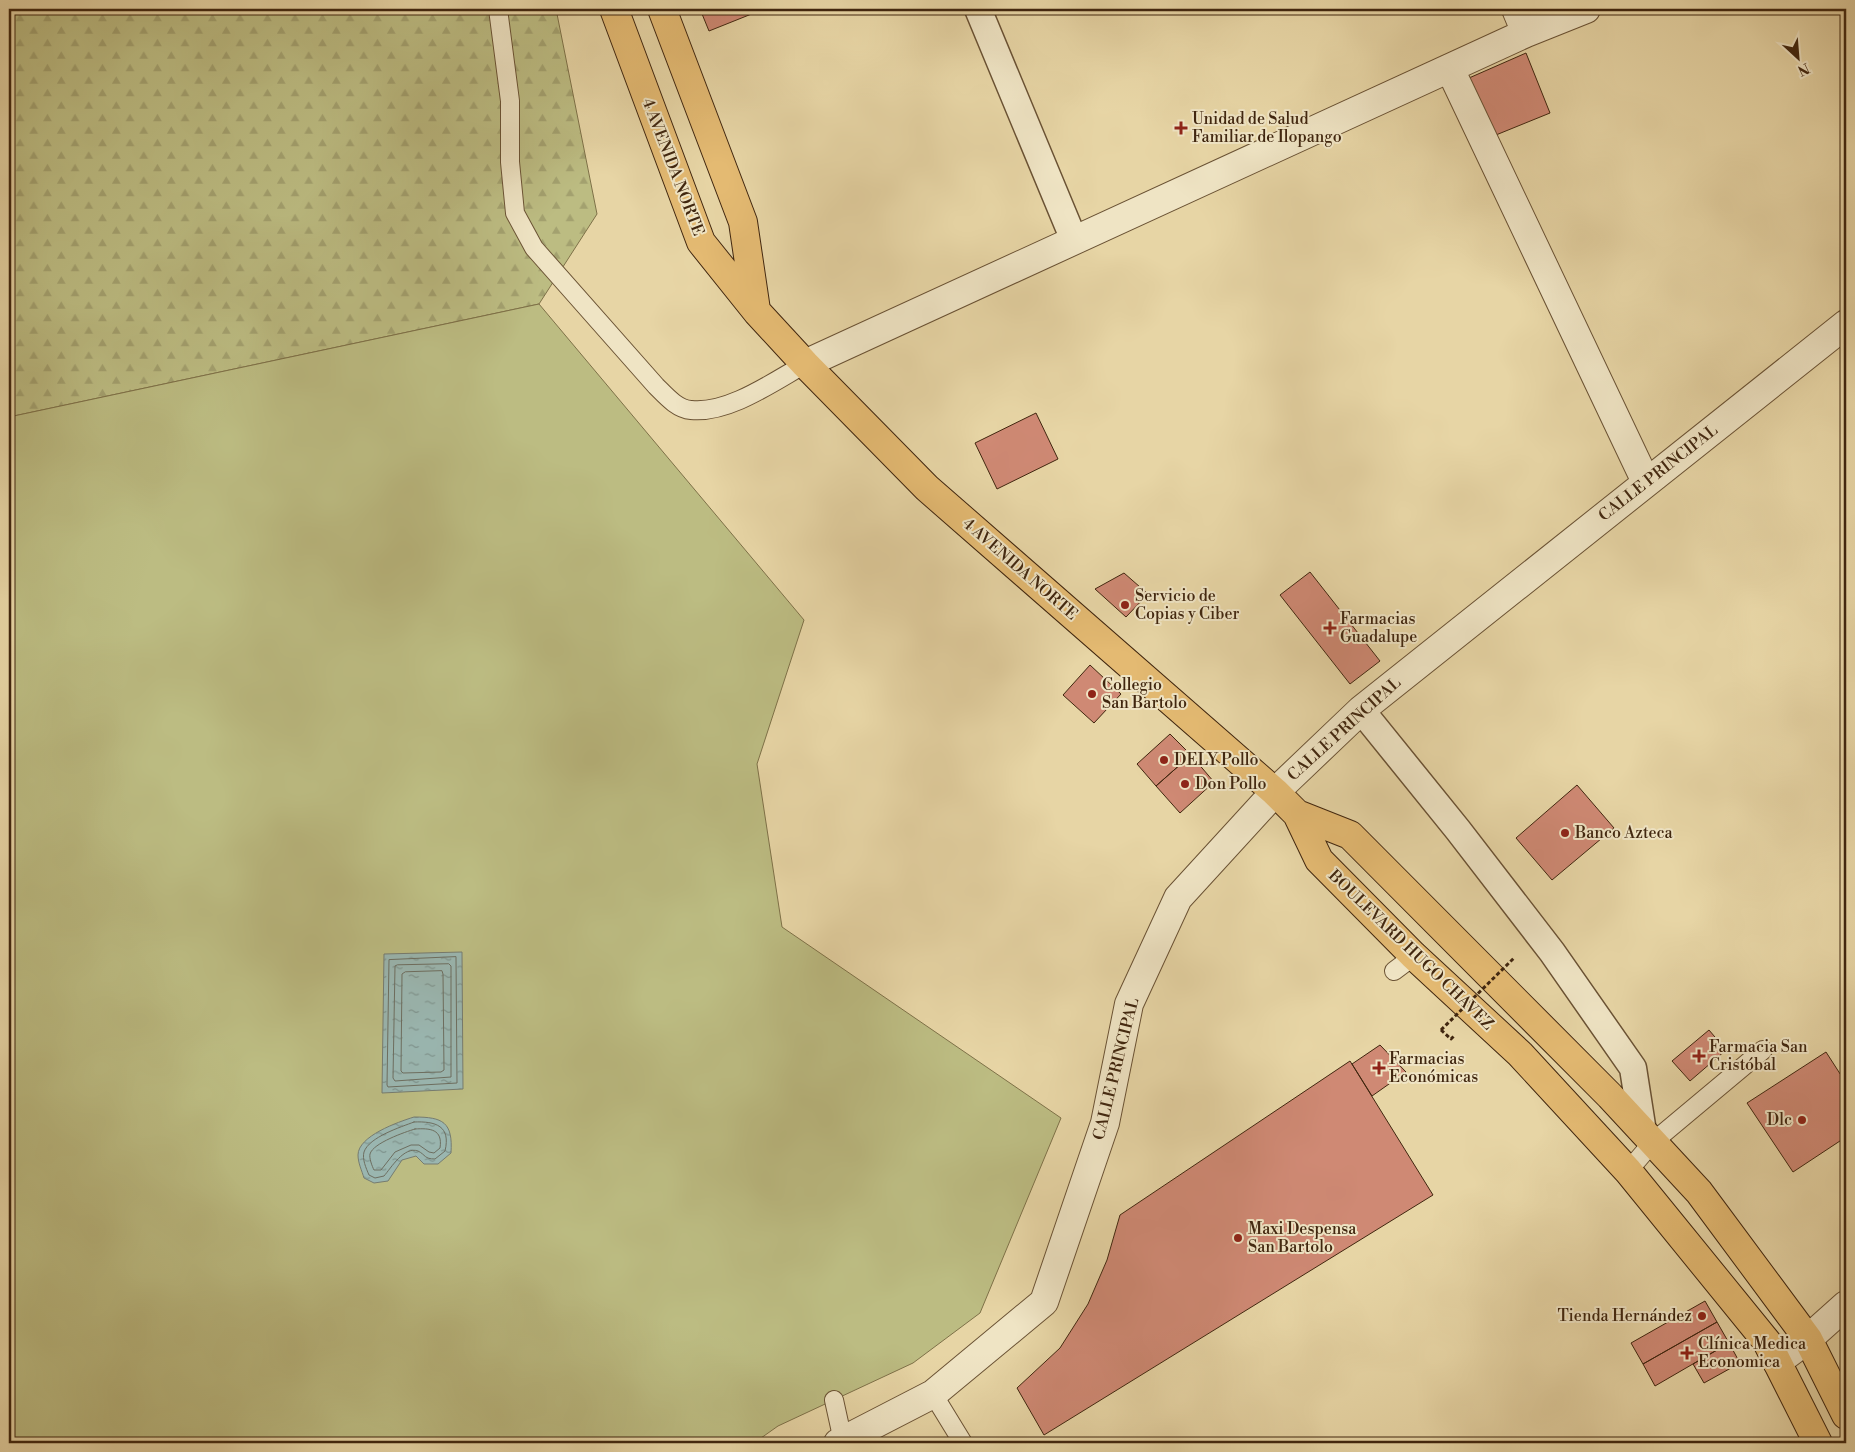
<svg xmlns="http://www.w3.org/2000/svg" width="1855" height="1452" font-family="'Libre Bodoni',serif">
<defs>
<pattern id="forest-firs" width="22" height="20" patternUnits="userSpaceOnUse" patternTransform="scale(1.25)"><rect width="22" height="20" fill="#bcbc82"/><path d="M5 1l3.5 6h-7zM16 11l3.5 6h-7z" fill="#a3a16f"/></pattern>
<pattern id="water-ripples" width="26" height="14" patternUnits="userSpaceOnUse" patternTransform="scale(1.25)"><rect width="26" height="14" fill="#9ab6b0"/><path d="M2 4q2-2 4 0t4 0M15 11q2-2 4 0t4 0" fill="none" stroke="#7f948e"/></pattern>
</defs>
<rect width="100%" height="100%" fill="#e7d5a5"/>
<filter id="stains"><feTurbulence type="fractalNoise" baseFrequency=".004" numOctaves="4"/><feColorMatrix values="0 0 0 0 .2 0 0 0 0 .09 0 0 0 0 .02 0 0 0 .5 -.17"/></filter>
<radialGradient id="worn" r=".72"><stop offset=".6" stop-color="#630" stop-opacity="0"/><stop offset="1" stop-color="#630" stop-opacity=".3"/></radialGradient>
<!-- forest -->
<path fill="url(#forest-firs)" stroke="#7e7148" d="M9,9H556L597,214L539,304L9,417Z"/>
<!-- green -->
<path fill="#bcbc82" stroke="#7e7148" d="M539,304L804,620L757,764L782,927L1061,1118L980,1313L913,1363L778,1426L754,1443H9V417Z"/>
<!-- water -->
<path fill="url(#water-ripples)" stroke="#767c70" d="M462,952L463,1089L382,1093L384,954Z
M414,1117C443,1117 453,1122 451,1153L438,1164H424L416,1156L402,1160L388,1181L374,1183L364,1178C362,1171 358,1163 358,1155C358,1136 398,1122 414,1117Z"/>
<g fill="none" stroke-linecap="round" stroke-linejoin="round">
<!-- shore -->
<path stroke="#6d6e60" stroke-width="1" d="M456,957L457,1083L388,1087L387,1085L389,960Z
M449,964L451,966V1077L395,1081L393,1078L395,966L397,965Z
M442,971L443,974L444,1070L441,1072L403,1073L401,1071L402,974L405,972Z
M414,1122C436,1121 451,1126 445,1151L435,1159C424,1159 426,1155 418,1151C404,1146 391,1168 384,1176L375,1178L369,1175C366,1168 362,1159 364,1152C369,1137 401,1127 414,1122Z
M415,1129C430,1128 443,1129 440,1148L434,1153L429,1152L419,1145H411L395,1152L381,1170H374C372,1166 369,1158 370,1154C373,1143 405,1132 415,1129Z"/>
</g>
<!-- building -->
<path fill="#cf8974" stroke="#40260f" d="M700,9H764L709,31Z
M1526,53L1550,113L1491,137L1469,78Z
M1036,413L1058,459L997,489L975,443Z
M1310,572L1380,661L1350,684L1280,595Z
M1124,573L1148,594L1126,617L1095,589Z
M1090,665L1121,694L1094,723L1063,695Z
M1170,734L1191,755L1156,786L1137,764Z
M1191,755L1214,782L1180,813L1156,786Z
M1577,785L1614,828L1552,880L1516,838Z
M1709,1030L1726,1050L1690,1081L1672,1061Z
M1380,1045L1406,1072L1372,1096L1352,1064Z
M1826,1052L1846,1083V1137L1793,1172L1747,1103Z
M1350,1061L1433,1195L1044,1435L1017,1388L1060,1348L1088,1304L1107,1260L1120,1215Z
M1705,1301L1717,1322L1643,1364L1631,1343Z
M1717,1322L1729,1343L1655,1386L1643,1364Z
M1729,1343L1740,1363L1704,1383L1693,1364Z"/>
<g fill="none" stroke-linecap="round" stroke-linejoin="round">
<defs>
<path id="service" d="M498,9L510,101V162L515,213L534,248L656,386C666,396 677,409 691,410C728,414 773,382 805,364
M1394,971L1414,956
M1628,1171L1653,1142L1763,1050
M933,1394L963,1443
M834,1400L843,1441"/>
<path id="pedestrian" d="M978,9L1074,240
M1361,710L1458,830L1552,952L1633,1068L1643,1132"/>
<path id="minor" d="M1516,9L1526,33
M1450,69L1646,482
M805,364L1526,33L1586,9
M1777,1362L1808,1339L1846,1305
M838,1443L933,1394L1044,1302L1105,1123L1129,1004L1178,898L1275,792L1361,710L1846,324"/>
<path id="primary" d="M614,9L701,242L757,312L805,364L927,488L1275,792L1297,814L1319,860L1413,955L1520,1054L1628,1171L1767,1342L1818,1443
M662,9L743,222L756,310
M1297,814L1350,835L1610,1096L1699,1192L1808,1339L1846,1415"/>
</defs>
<!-- service casing -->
<use href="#service" stroke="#6a5234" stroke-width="20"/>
<!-- pedestrian casing -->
<use href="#pedestrian" stroke="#6a5234" stroke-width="29"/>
<!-- minor casing -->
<use href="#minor" stroke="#6a5234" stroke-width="30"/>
<!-- primary casing -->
<use href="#primary" stroke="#40260f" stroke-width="30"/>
<!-- path -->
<path stroke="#40260f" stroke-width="3" stroke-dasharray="4 2.5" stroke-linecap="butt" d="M1441,1030L1451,1039L1454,1036"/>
<!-- service -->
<use href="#service" stroke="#efe4c4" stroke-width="18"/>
<!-- pedestrian -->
<use href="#pedestrian" stroke="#efe4c4" stroke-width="26"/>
<!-- minor -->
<use href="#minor" stroke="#efe4c4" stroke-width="28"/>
<!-- primary -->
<use href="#primary" stroke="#e4ba72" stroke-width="28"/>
<!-- path-bridge -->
<path stroke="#40260f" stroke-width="3" stroke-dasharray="4 2.5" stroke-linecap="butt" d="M1441,1030L1515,957"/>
</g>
<!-- markers -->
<g fill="#8f2418" stroke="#efe4c4" stroke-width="2">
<path d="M1178.5 120.5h5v5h5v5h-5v5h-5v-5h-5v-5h5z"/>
<circle cx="1125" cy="605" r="5"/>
<path d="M1327.5 620.5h5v5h5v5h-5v5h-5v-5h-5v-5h5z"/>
<circle cx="1092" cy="694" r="5"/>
<circle cx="1164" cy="760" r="5"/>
<circle cx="1185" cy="784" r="5"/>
<circle cx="1565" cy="833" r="5"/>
<path d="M1696.5 1048.5h5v5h5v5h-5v5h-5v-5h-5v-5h5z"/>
<path d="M1376.5 1060.5h5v5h5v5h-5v5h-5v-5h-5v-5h5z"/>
<circle cx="1802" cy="1120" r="5"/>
<circle cx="1238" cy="1238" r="5"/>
<circle cx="1702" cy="1316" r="5"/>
<path d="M1684.5 1345.5h5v5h5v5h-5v5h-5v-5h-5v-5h5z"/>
</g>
<g text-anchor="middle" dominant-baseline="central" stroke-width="4" stroke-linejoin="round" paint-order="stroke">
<!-- poi labels -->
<g font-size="16" fill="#40260f" stroke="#efe4c4" text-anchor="start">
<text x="1192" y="119">Unidad de Salud<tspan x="1192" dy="18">Familiar de Ilopango</tspan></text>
<text x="1135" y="596">Servicio de<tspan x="1135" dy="18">Copias y Ciber</tspan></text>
<text x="1340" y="619">Farmacias<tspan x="1340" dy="18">Guadalupe</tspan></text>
<text x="1102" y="685">Collegio<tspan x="1102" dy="18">San Bartolo</tspan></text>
<text x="1174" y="760">DELY Pollo</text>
<text x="1195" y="784">Don Pollo</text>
<text x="1575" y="833">Banco Azteca</text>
<text x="1709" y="1047">Farmacia San<tspan x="1709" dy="18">Cristóbal</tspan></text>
<text x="1389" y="1059">Farmacias<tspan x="1389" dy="18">Económicas</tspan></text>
<text x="1792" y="1120" text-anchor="end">Dlc</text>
<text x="1248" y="1229">Maxi Despensa<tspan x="1248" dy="18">San Bartolo</tspan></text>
<text x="1692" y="1316" text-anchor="end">Tienda Hernández</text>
<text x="1698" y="1344">Clínica Medica<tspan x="1698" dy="18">Economica</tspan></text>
</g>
<!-- street labels -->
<g font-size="16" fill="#40260f" stroke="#efe4c4">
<text transform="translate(673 167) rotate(69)">4 AVENIDA NORTE</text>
<text transform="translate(1658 473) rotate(-38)">CALLE PRINCIPAL</text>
<text transform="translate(1020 569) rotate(41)">4 AVENIDA NORTE</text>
<text transform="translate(1344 729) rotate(-42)">CALLE PRINCIPAL</text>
<text transform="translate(1411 950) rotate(44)">BOULEVARD HUGO CHAVEZ</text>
<text transform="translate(1116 1069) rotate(-76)">CALLE PRINCIPAL</text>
</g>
</g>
<!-- margin -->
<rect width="1855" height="1452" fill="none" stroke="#e7d5a5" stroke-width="30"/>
<rect x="10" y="10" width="1835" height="1432" fill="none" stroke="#40260f" stroke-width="2.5"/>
<rect x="15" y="15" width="1825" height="1422" fill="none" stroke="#40260f"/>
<!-- north arrow -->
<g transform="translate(1798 58) rotate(154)" stroke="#efe4c4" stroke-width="4" paint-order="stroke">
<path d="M0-4L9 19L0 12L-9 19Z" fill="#40260f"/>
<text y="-8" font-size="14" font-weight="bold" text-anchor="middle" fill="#40260f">N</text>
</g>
<rect width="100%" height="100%" filter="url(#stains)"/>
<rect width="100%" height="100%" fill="url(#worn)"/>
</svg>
